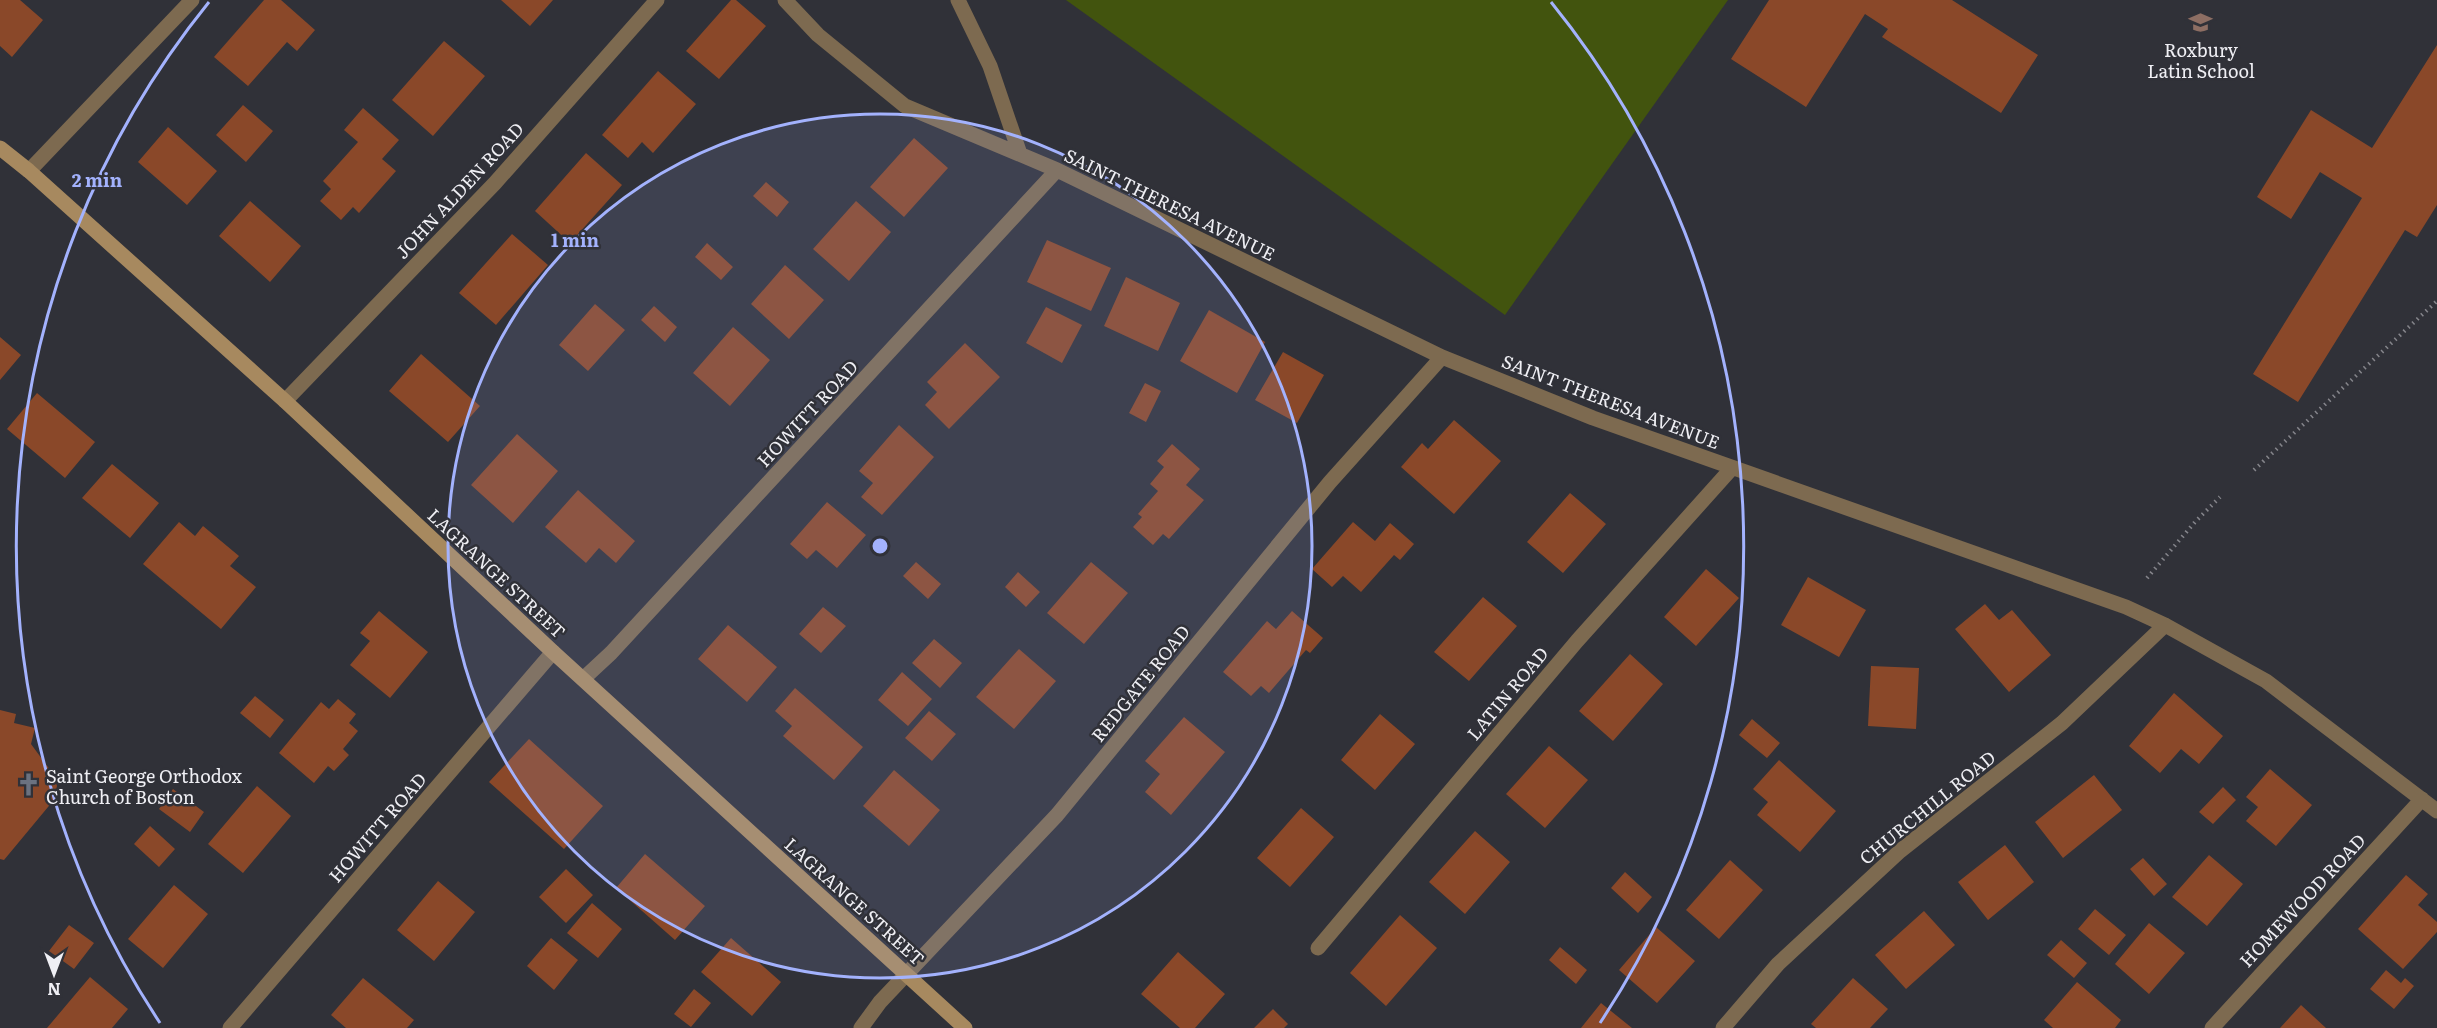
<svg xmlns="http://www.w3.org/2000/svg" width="2437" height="1028" font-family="Literata,serif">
<rect width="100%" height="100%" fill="#303138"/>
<!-- green -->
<path fill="#42540e" d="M1066,0H1728L1505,315Z"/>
<!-- building -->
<path fill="#8a4829" d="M0,0H20L43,20L12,57L0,46Z
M264,0H281L315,30L297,51L287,42L248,86L214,57Z
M501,0H553L530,26Z
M731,0H736L766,26L719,79L686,51Z
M1769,0H1952L2038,55L2001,113L1882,37L1888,29L1865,14L1806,107L1731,59Z
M444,41L485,76L433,136L392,100Z
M2437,45V205L2417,237L2405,230L2298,402L2253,374L2362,198L2320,172L2291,219L2257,197L2311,110L2372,148Z
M658,71L696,104L653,153L642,142L628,158L602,135Z
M243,105L273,131L246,162L216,135Z
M363,108L399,140L382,159L396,171L359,213L353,207L341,220L320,201L331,189L323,181L358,142L344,130Z
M168,127L217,171L187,205L138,162Z
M914,138L948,168L904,217L870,187Z
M586,153L622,185L570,243L535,211Z
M766,182L789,202L777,217L753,196Z
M250,201L301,246L270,282L219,236Z
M856,201L891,232L849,281L813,249Z
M512,234L548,265L496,325L459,293Z
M1047,240L1111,268L1091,311L1027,282Z
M707,243L733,267L721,280L695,257Z
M785,265L824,300L789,339L751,304Z
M1126,277L1180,303L1158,351L1104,326Z
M595,304L625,330L588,371L559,345Z
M654,306L677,327L665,342L641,320Z
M1046,307L1082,325L1062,363L1026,343Z
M1209,310L1265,342L1237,393L1180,361Z
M733,327L770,360L730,406L693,373Z
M0,337L21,355L0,380Z
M965,343L1000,377L949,429L925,405L937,392L927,382Z
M1283,352L1324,375L1297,423L1255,400Z
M421,354L480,406L448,442L389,391Z
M1145,383L1161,391L1146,422L1129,413Z
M37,393L95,442L65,478L7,429Z
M1454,420L1501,461L1454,514L1401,467L1422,443L1428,449Z
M899,425L934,457L882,515L861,497L873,483L859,471Z
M517,434L558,471L513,523L471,485Z
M1172,444L1200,469L1186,485L1204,500L1169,539L1163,534L1153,545L1133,527L1142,517L1138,514L1158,491L1150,484L1164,467L1157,461Z
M112,464L159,503L130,538L82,498Z
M578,490L635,541L616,563L599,548L586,563L545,527Z
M1570,493L1606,524L1563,573L1527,542Z
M827,502L866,535L837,568L816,550L807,559L790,544Z
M179,522L195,536L203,526L239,556L230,566L256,587L221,629L143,564Z
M1353,522L1375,541L1390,523L1414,544L1400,560L1394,555L1361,592L1343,576L1332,587L1312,569Z
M916,562L941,584L928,599L903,576Z
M1091,562L1128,593L1084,644L1047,613Z
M1706,569L1739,598L1696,646L1664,617Z
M1018,572L1040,592L1026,607L1005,587Z
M1808,577L1866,610L1839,657L1781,625Z
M1483,597L1517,626L1469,681L1434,652Z
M1985,604L1999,620L2012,610L2051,655L2009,692L1955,629Z
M823,607L846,626L821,653L799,634Z
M379,611L428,652L390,698L350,665L370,641L360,633Z
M1292,611L1323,638L1310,653L1306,650L1269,693L1261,686L1251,696L1223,672L1267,621L1276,629Z
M728,625L777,667L747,702L698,659Z
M934,639L962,663L940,688L912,663Z
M1019,649L1056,681L1014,729L976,697Z
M1630,654L1663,684L1613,741L1579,711Z
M1871,666L1919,668L1916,729L1868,726Z
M902,672L932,699L908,726L878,700Z
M795,688L863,747L834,780L783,736L792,726L775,711Z
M2174,693L2223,736L2199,764L2181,749L2160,773L2129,746Z
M255,696L284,720L270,738L240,713Z
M338,699L356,714L349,723L358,731L343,749L349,755L334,771L328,766L314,783L279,753L321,702L329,709Z
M0,710L16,714L14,723L35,728L31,744L53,774L57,786L53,801L4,860L0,859Z
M929,711L956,734L932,761L905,738Z
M1380,714L1415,744L1375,790L1341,760Z
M1184,717L1225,752L1171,815L1145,792L1160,774L1145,761Z
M1752,719L1780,743L1767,758L1739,735Z
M529,739L603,806L564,849L489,782Z
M1549,746L1588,780L1545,828L1506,794Z
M1779,760L1836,811L1800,852L1757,815L1768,802L1753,789Z
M2270,769L2312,805L2276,846L2246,821L2258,807L2246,797Z
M894,770L940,810L909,846L863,806Z
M2094,775L2122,810L2063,858L2035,822Z
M257,786L291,816L243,873L208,844Z
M2223,787L2236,800L2213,824L2199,812Z
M173,789L204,812L190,832L159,809Z
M1301,808L1334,837L1290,887L1257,858Z
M150,826L175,849L159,867L134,844Z
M1475,831L1510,862L1465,914L1429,882Z
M2005,845L2034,882L1988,920L1958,882Z
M645,854L705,906L675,940L616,888Z
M2209,855L2243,884L2207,926L2172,897Z
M2143,858L2167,884L2154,896L2130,869Z
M1730,860L1763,890L1719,939L1686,910Z
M566,869L593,895L566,923L539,897Z
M1625,872L1652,897L1638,913L1611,888Z
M2406,875L2428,894L2418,905L2437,922V932L2403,969L2358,929Z
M438,881L475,912L434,961L397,930Z
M174,885L208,914L163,968L128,939Z
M592,903L622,929L598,958L567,933Z
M2095,909L2126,935L2109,955L2078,929Z
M1924,911L1955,945L1906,989L1875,955Z
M1400,915L1437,948L1386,1006L1350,973Z
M2149,923L2185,953L2149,994L2115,964Z
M69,925L94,943L74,969L49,951Z
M1656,927L1695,961L1657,1003L1619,970Z
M551,938L578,960L554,990L527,966Z
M731,938L781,982L752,1016L701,972Z
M2061,940L2087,963L2074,978L2047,955Z
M1560,947L1587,970L1576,984L1549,960Z
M1178,952L1225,994L1195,1028H1180L1141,994Z
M2386,970L2401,983L2405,978L2414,986L2394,1009L2370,989Z
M90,977L128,1009L112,1028H47Z
M363,978L414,1020L407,1028H346L331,1015Z
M1853,978L1888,1009L1870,1028H1816L1811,1024Z
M2077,982L2121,1020L2115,1028H2053L2044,1020Z
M694,989L711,1003L691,1027L674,1014Z
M1601,1003L1632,1028H1581Z
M2301,1005L2326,1028H2280Z
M1273,1009L1288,1024L1284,1028H1254Z"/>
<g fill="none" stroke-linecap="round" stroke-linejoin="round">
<!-- path -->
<path stroke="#85858b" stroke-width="4" stroke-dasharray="1.5 4.5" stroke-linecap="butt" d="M2254,470L2437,301
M2147,578L2195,522L2220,497"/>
<!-- minor -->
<path stroke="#7d6a50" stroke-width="15" d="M785,0L818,35L905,106L1057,170L1442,357L1593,418L2126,607L2165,625L2266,681L2437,811
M958,0L990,66L1020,154
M29,171L192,0
M285,401L495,183L657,0
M583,679L611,653L1057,170
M1318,948L1577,641L1732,468
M230,1028L553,652
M861,1028L880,1002L1057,815L1330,482L1442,357
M1723,1028L1778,964L1900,851L2062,723L2165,625
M2212,1028L2422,799"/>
<!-- secondary -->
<path stroke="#a7895f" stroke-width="15" d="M0,148L29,171L285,401L553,652L965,1028"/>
</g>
<!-- distance rings -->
<circle cx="880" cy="546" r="432" fill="#a3b2fd" fill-opacity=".12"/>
<g fill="none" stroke="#a3b2fd" stroke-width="3">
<circle cx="880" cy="546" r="432"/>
<path d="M160 1023A864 864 0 0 1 209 2M1551 2A864 864 0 0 1 1600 1023"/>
</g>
<!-- icons -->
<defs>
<symbol id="school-bare" viewBox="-9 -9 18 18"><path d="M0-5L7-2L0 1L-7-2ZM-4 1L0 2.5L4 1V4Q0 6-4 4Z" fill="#8d6e63" stroke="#303138" stroke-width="2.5" paint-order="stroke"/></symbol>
<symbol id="church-bare" viewBox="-9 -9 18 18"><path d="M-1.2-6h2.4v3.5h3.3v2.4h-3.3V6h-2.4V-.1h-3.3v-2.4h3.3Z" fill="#6b7280" stroke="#303138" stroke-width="2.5" paint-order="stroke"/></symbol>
</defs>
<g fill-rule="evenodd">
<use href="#school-bare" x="2184" y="6" width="33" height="33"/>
<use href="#church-bare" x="12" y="768" width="33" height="33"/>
</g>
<g text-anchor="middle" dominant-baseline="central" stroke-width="5" stroke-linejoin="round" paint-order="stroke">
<!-- poi labels -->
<g font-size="18" fill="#efeff4" stroke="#303138">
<text x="2201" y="49">Roxbury<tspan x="2201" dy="21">Latin School</tspan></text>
<text x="46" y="775" text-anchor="start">Saint George Orthodox<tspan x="46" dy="21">Church of Boston</tspan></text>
</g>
<!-- street labels -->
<g font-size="18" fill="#efeff4" stroke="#303138">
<text transform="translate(459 190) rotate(-47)">JOHN ALDEN ROAD</text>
<text transform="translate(1170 204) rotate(26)">SAINT THERESA AVENUE</text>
<text transform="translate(1611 401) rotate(21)">SAINT THERESA AVENUE</text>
<text transform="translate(807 413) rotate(-47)">HOWITT ROAD</text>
<text transform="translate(497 573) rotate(43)">LAGRANGE STREET</text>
<text transform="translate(1140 683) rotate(-51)">REDGATE ROAD</text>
<text transform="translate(1507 693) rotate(-50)">LATIN ROAD</text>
<text transform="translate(1927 807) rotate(-39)">CHURCHILL ROAD</text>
<text transform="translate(377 827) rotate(-49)">HOWITT ROAD</text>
<text transform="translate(2302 900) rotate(-47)">HOMEWOOD ROAD</text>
<text transform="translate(855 901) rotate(42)">LAGRANGE STREET</text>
</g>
</g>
<circle cx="880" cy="546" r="9" fill="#a3b2fd" stroke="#303138" stroke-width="3"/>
<g font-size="18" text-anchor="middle" font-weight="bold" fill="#a3b2fd" stroke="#303138" stroke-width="5" stroke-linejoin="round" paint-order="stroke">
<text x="97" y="187">2 min</text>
<text x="575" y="247">1 min</text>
</g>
<!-- north arrow -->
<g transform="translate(54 974) rotate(180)" stroke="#303138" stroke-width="4.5" paint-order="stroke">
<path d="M0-4.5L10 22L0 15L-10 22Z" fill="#efeff4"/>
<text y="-9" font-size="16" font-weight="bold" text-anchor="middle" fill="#efeff4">N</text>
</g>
</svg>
